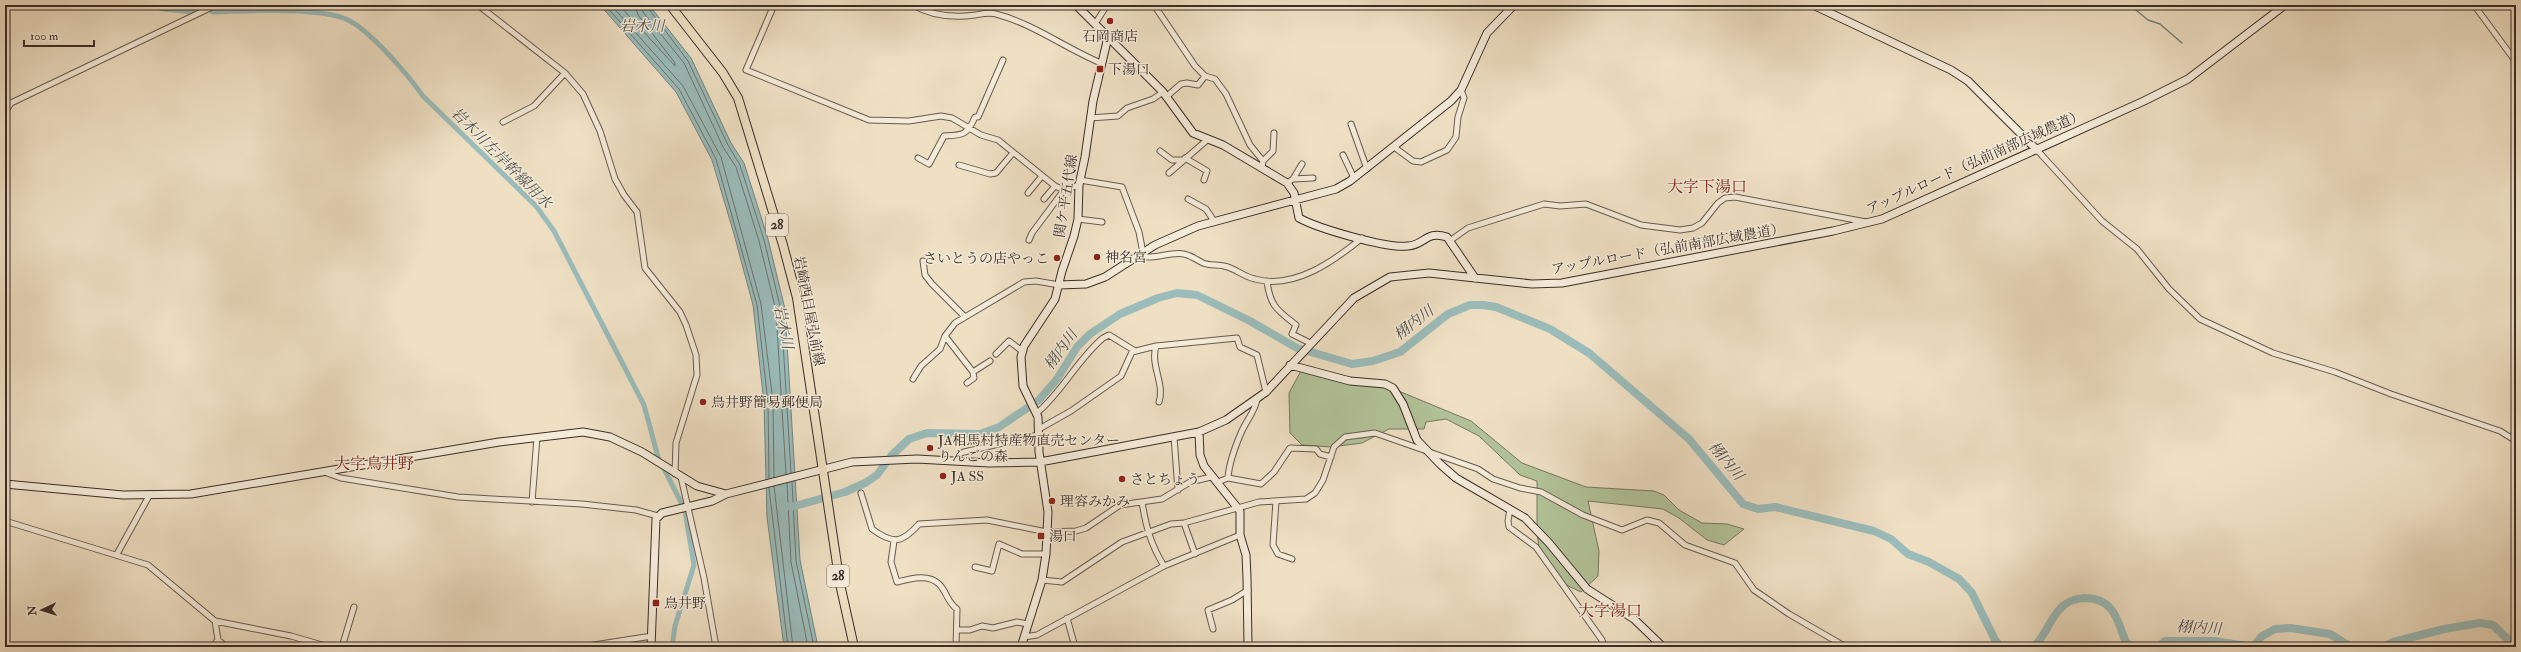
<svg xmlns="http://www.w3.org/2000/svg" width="2521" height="652" font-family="'IM FELL Double Pica','Noto Serif JP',serif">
<rect width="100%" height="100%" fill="#efe0c4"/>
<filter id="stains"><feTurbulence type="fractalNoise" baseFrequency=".005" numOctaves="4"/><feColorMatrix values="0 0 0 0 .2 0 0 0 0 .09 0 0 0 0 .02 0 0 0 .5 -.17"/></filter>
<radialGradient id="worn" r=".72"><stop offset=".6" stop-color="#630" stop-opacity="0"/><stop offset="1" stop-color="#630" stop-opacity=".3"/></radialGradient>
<!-- green -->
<path fill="#b2c399" stroke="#767860" d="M1302,369L1389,387L1471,421L1522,463L1586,487L1654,491L1664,495L1679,510L1702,523L1727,524L1744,529L1724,545L1707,540L1679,518L1663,509L1588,501L1599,551L1598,576L1581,592L1560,582L1540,555L1537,533V481L1520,475L1479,436L1446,419L1426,422L1424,429H1389L1362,443L1331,447L1302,445L1290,433L1289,393Z"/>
<!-- water -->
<path fill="#9bbcba" stroke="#748380" d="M600,5H649L691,58L731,143L744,163L768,239L785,309L800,560L818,647H784L767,517L764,403L753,305L734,234L712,160L676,92Z"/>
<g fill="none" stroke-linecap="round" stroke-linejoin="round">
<!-- shore -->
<path stroke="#6a7471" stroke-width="1" d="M605,5L679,89L716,159L757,305L768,403L769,479
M611,5L683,86L721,157L761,304L773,402L774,477
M619,5L675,66V63L638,15L635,5
M641,5L643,12L684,63L723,147L736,167L759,241L776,311L786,474
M646,5L688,61L728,145L740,165L764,240L781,310L791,473
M792,482L796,561L814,647
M787,483L791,562L808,647
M774,486L793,647
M769,488L788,647"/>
<!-- stream -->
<path stroke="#748380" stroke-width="1.5" d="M2130,5L2148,20L2160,24L2182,43"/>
<!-- canal -->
<path stroke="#9bbcba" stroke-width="5" d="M148,5L163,9L194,12
M212,12C244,11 317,7 346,19C369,29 408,75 423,96L536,206L554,231L644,405L658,457L682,504
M672,647L675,626L694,565L685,511"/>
<!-- river -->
<path stroke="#9bbcba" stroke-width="8" d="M787,506L791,507L845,492L865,483L877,475L891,456L909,439L927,433L980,434L999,427L1039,400L1057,379L1077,347L1090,334L1120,314L1158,298L1177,293L1197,295L1250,321L1297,348L1352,364L1373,361L1400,352L1448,314L1470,305H1483L1496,307L1550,329L1589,353L1689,439L1743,504L1758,509L1775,507L1874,531L1891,539L1908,554L1929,562L1959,579L1972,593L1995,640L2001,647
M2034,647C2044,637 2049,622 2058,611C2065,602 2073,599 2084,598C2114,598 2117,619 2126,643L2135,647
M2158,647L2165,641H2214L2253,647L2262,636L2275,629L2290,628L2330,634L2351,647
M2383,647L2393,642L2444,629L2480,623L2493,625L2516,647"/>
<defs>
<path id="street" d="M478,5L565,73L583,94L600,131L615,179L624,195L637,212L645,268L680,312L686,325L696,355L697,375L676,443L675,474
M774,5L746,70L869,120L909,121L941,116L952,118L981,135L998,140L1055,186L1064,190L1079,185
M913,5C932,16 953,18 975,15C981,14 990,12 996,14C1034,24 1065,48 1101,63
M1154,5L1195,66L1205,76L1215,79L1226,94L1250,145L1263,161L1262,167
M2474,5L2516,62
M1095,24L1107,5
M1166,97L1181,84L1187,83L1198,85L1205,76
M5,112L11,103L216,5
M1090,118L1118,116L1127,108L1153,99L1163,92
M503,122L534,106L565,73
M1351,124L1367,169
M1394,147L1413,161L1421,162L1447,150L1456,137L1458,117L1464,98L1461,90
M2037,150L2102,221L2137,249L2169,289L2200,319L2273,353L2335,372L2391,394L2500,431L2516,441
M1160,151L1172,160H1182
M1343,155L1354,178
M918,158L929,164L944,136C962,135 967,136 975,117H978L1003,60
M1185,158L1207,171L1204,180
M1263,161L1273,151L1274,133
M959,165L990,174L996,173L1012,154
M1169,173L1207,140
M1293,179L1302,164
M1080,180L1122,187L1139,232L1143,253
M1287,183L1293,179L1313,178
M1028,193L1042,176
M1044,199L1055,186
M1188,199L1206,209L1214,221
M1078,219L1102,222
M1029,240L1032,233L1064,190
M1451,240L1468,228L1544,204L1560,206L1586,204L1641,225L1680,230L1693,228L1702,223L1718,203L1725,198L1735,197L1866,222
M1139,255C1152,261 1170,251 1184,254C1192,256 1197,260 1203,263C1210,266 1218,264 1224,266C1235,268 1244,277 1255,279C1294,290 1334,261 1362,238
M923,261L925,275L932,284L965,317
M1267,281C1270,306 1277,310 1296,325L1292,334L1310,343
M945,336L973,372
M1156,346C1150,365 1165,384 1159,402
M996,354L1009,341L1022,351
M913,379L921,366L940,349L945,336L955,323L1024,282L1036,281L1059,285
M967,383L974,378L973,372L990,361
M1037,413C1063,391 1077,360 1103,338L1109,335L1135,351
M1039,429L1071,411L1121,376L1132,352L1156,346L1237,338L1240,347L1257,355L1266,392
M1174,437L1178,490
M958,461L959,454L964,452L1038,435
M324,472L341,478L458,497L582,504L636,510L658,516
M681,477L704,578L716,647
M1228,478L1261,484L1274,472L1290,448L1316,449L1320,454L1331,457
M1218,482L1228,478C1229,462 1235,447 1241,433C1246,421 1254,413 1257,400
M861,493L872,529C894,545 902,543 919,524L987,520L1047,532L1076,531L1086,528L1120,505L1162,499L1190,482L1211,477
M1276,501L1273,545L1278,554L1292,559
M532,502L537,437
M1142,502C1146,527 1151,545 1164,566
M1510,509L1508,521L1509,527L1536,547L1602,640L1604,647
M5,521L148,565L215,621L291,636L329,647
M1184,523L1195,554
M894,541L891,562L897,582C909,579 928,573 939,584C947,592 947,602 957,609L956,647
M117,554L149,496
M975,567L992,571L999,544L1022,554H1046
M1042,580L1062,582L1122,542L1171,524L1184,523L1259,502L1306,499L1315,493L1323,480L1334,447L1345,437L1375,433L1478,469L1493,479L1520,488L1541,492L1583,515L1622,530L1647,520L1659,523L1685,545L1735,563L1754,590L1789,614L1846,647
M1067,618L1075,647
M1213,629L1208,610L1232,600L1248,590
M957,630H970L982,626L993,628L1017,622L1028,624
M1024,637L1037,635L1164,566L1240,535
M218,640L226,647
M212,647L218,640L215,621
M342,647L354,607
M581,647L652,636"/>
<path id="secondary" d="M1076,5L1163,92L1193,133L1223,145L1287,183L1294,193L1299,218C1317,228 1387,249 1408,246C1425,245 1426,230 1447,237L1475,278
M1813,5L1951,70L1968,81L2037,150
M1059,285L1086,284L1105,277L1155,245L1198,226L1336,189L1350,181L1451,101L1461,90L1487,33L1514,5
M1290,365L1350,381L1385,384L1393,388L1403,404L1417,440L1440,464L1456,478L1525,518L1549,543L1587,589L1634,619L1663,647
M1199,432L1200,455L1204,466L1240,511V535L1246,555L1247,578L1248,647
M5,484L123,495L191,494L499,442L583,432L610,437L642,452L697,486L726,494L852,462L917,459L989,463L1040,462L1199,432L1226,420L1266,392L1354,298L1390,277L1429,273L1532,284L1562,283L1833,231L1882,219L2144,101L2188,79L2285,5
M651,647L656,519L662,513L712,501L726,494
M1021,647L1042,580L1046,554L1048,512L1039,452L1038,417L1023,386L1021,357L1024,346L1055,299L1062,271L1074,236L1078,219L1079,185L1085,157L1093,101L1108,37"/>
<path id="primary" d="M670,5L723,73L738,98L783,245L797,298L840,584L854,647"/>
</defs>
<!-- street casing -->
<use href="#street" stroke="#675a4f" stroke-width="7"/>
<!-- secondary casing -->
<use href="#secondary" stroke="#3a2d28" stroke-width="9"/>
<!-- primary casing -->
<use href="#primary" stroke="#3a2d28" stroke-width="10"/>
<!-- street -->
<use href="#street" stroke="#f5ebd9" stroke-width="5"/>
<!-- secondary -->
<use href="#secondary" stroke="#f5ebd9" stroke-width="7"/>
<!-- primary -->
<use href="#primary" stroke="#efe0c4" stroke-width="8"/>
</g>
<!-- markers -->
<g fill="#8f2418" stroke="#f5ebd9" stroke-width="1.5">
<circle cx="1110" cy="21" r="4"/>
<rect x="1096" y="65" width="8" height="8" rx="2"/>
<circle cx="1097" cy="257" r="4"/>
<circle cx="1057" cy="258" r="4"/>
<circle cx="703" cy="402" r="4"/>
<circle cx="930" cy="448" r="4"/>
<circle cx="943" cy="476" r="4"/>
<circle cx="1122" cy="479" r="4"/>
<circle cx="1052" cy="501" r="4"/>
<rect x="1037" y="532" width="8" height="8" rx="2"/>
<rect x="652" y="599" width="8" height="8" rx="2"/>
</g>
<g text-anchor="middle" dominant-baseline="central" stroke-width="3" stroke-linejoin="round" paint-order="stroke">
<!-- shield labels -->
<g fill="#f5ebd9" stroke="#72665d" stroke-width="1">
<rect x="766" y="214" width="22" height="22" rx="3"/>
<rect x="827" y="565" width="22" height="22" rx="3"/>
</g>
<g font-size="13" font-weight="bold" fill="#3a2d28">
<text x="777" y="225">28</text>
<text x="838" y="576">28</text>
</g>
<!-- poi labels -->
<g font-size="14" fill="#3a2d28" stroke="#f5ebd9" text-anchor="start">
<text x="1110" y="36" text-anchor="middle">石岡商店</text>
<text x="1108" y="69">下湯口</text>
<text x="1105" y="257">神名宮</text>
<text x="1049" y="258" text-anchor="end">さいとうの店やっこ</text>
<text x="711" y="402">鳥井野簡易郵便局</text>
<text x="938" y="440">JA相馬村特産物直売センター<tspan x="938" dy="16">りんごの森</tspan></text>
<text x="951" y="476">JA SS</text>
<text x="1130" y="479">さとちょう</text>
<text x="1060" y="501">理容みかみ</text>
<text x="1049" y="536">湯口</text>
<text x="664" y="603">鳥井野</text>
</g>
<!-- street labels -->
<g font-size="14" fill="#3a2d28" stroke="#f5ebd9">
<text transform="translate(1975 162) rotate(-24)">アップルロード（弘前南部広域農道）</text>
<text transform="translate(1066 196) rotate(-81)">関ケ平五代線</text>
<text transform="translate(1668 249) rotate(-10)">アップルロード（弘前南部広域農道）</text>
<text transform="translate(809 311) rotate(79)">岩崎西目屋弘前線</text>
</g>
<!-- water labels -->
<g font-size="15" font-style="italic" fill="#52514c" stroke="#f5ebd9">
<text x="642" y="26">岩木川</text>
<text transform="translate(501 158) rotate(45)">岩木川左岸幹線用水</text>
<text transform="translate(1414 323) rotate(-38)">栩内川</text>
<text transform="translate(783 327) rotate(78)">岩木川</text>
<text transform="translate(1061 350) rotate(-54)">栩内川</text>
<text transform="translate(1726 461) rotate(50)">栩内川</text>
<text transform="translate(2199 628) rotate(3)">栩内川</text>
</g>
<!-- quarter labels -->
<g font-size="16" fill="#7a1f14" stroke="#f5ebd9">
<text x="1707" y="187">大字下湯口</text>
<text x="374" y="464">大字鳥井野</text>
<text x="1610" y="611">大字湯口</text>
</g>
</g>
<!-- margin -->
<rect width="2521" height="652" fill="none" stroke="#efe0c4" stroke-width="20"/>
<rect x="6" y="6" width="2509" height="640" fill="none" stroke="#3a2d28" stroke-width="2"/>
<rect x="10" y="10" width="2501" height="632" fill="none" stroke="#3a2d28"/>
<!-- north arrow -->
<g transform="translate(42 610) rotate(266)" stroke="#f5ebd9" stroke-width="3" paint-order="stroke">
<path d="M0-3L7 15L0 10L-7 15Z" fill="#3a2d28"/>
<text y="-6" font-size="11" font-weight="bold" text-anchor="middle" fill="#3a2d28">N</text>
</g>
<!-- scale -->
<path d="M24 40v6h70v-6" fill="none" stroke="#3a2d28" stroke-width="2"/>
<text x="30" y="40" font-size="12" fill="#3a2d28" stroke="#f5ebd9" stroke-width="3" paint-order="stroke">100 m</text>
<rect width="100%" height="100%" filter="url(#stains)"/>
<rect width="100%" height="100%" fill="url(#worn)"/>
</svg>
